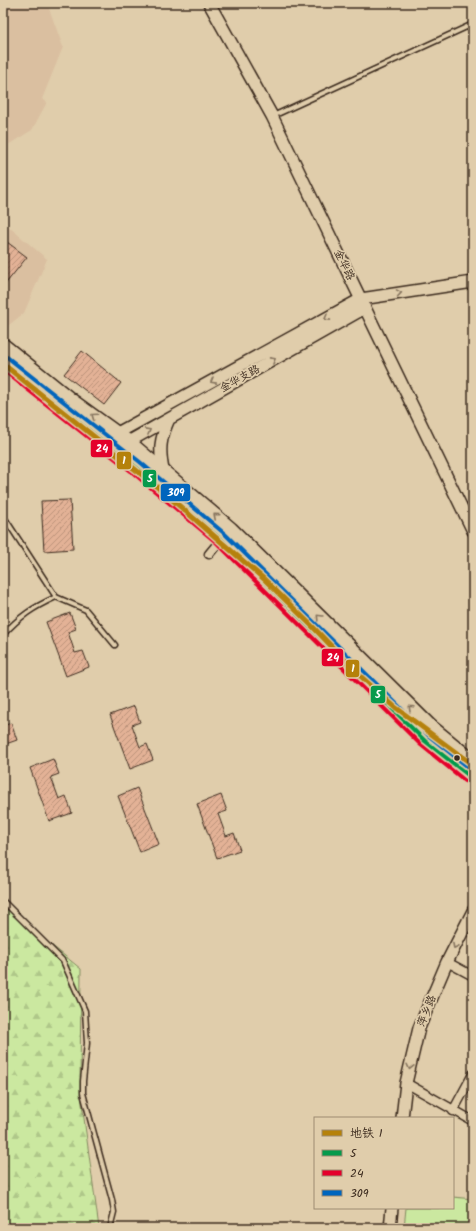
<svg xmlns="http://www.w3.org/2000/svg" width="476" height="1231" font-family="Kalam,'LXGW WenKai TC',sans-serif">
<defs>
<pattern id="forest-firs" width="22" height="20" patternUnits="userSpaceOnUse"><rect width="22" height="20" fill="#cbe8a0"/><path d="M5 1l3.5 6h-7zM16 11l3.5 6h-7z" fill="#afc789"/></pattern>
<pattern id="building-hatch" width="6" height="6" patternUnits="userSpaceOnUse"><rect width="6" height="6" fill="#e3b296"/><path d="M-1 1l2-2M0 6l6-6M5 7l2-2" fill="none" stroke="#b9917a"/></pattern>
</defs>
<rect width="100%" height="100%" fill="#e0cdab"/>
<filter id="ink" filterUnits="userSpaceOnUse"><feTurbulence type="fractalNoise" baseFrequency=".025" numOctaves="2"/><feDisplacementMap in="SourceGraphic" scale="8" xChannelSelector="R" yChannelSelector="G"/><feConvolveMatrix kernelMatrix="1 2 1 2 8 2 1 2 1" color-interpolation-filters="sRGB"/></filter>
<g filter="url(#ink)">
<!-- built -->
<path fill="#dabfa0" d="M3,3H47L63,47L42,99L47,102L32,130L3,148Z
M3,222L47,259L24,313L4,329Z"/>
<!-- green -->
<path fill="#cbe8a0" stroke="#83895f" d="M453,1197L473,1199V1228H404L406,1208H453Z"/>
<!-- forest -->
<path fill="url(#forest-firs)" stroke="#83895f" d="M3,906L81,969L80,1089L99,1228H3Z"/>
<!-- building -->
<path fill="url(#building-hatch)" stroke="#3b2a1e" d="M3,239L27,257L3,287Z
M82,351L121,383L104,405L64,374Z
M70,500L73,549L44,551L41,501Z
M70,613L76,629L68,632L75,653L83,651L89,667L66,676L46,622Z
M134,706L140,722L132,725L140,747L147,744L153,760L130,769L110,715Z
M11,723L17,740L3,745V726Z
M53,759L59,774L51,777L59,799L66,796L72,813L49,821L30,768Z
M137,788L159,844L140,852L118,796Z
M221,795L227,811L218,814L226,836L234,833L240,850L217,858L197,804Z"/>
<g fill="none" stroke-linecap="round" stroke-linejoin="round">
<defs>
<path id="lane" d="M273,116L473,24
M3,520H6L56,597L86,610L115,645
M3,635C20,616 34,607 56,597
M3,901L63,961L85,1011L87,1043L83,1081V1093L112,1200L114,1212L110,1228"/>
<path id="street" d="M209,554L223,537
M447,962L473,976
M406,1083L473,1121
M453,1111L473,1074"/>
<path id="secondary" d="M209,3L272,116L473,531
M103,441L361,299L473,282
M114,450L365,308
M163,470C159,449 160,439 169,419
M402,1118L406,1083L419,1028L447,962L473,911
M390,1228L392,1208"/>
<path id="primary" d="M3,345L71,400L129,442L231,529L430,726L473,761
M3,362L136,467L221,539L401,718L425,741L473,779"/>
</defs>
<!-- lane casing -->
<use href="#lane" stroke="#3b2a1e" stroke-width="7"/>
<!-- street casing -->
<use href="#street" stroke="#3b2a1e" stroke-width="11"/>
<!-- secondary casing -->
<use href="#secondary" stroke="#3b2a1e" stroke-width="14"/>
<!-- primary casing -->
<use href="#primary" stroke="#3b2a1e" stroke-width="16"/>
<!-- lane -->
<use href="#lane" stroke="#e0cdab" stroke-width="4"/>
<!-- street -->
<use href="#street" stroke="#e0cdab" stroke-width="8"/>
<!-- secondary -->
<use href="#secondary" stroke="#e0cdab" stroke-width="11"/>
<!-- primary -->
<use href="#primary" stroke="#e0cdab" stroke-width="13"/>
<defs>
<path id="bus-1" d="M3,362L136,467L221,539L425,741L473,779"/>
<path id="bus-2" d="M3,370L132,472L217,543L421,745L469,784"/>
<path id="bus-3" d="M7,357L140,462L225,534L429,736L473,771"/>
</defs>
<!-- bus-1 casing -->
<use href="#bus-1" stroke="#e0cdab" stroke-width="7"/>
<!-- bus-2 casing -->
<use href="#bus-2" stroke="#e0cdab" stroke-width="7"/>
<!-- bus-3 casing -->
<use href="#bus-3" stroke="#e0cdab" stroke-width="7"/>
<!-- bus-1 -->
<use href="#bus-1" stroke="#069a4c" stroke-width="4"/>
<!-- bus-2 -->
<use href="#bus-2" stroke="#e4002b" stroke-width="4"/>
<!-- bus-3 -->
<use href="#bus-3" stroke="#0065bd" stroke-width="4"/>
<defs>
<path id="metro-1" d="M3,364L161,490L264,579L313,627L357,673L395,707L473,765"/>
</defs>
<!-- metro-1 casing -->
<use href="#metro-1" stroke="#e0cdab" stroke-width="8"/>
<!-- metro-1 -->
<use href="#metro-1" stroke="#b5810a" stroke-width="5"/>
</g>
<!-- one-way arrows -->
<defs><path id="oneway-chevron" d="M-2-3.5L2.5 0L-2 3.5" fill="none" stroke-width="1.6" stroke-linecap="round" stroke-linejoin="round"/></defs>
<g stroke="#85735d">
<use href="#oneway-chevron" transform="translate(399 293) rotate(-9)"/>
<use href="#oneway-chevron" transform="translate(327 318) rotate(151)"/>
<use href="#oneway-chevron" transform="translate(273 360) rotate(-29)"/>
<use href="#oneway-chevron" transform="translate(213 381) rotate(151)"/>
<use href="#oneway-chevron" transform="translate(94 416) rotate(-145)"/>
<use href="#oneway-chevron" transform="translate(148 431) rotate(-29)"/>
<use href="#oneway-chevron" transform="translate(216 516) rotate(-139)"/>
<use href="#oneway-chevron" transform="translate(319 617) rotate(-134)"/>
<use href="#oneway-chevron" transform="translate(411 708) rotate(-136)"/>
<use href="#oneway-chevron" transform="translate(455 946) rotate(117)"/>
<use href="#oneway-chevron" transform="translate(410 1067) rotate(103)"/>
</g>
</g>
<!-- markers -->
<circle fill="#3b2a1e" stroke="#e0cdab" stroke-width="1.5" cx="457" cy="758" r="3.5"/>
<g text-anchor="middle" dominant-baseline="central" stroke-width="3.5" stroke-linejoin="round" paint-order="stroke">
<!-- street labels -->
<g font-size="11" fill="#3b2a1e" stroke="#e0cdab">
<text transform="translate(344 265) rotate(64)">金华路</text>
<text transform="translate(240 379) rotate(-29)">金华支路</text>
<text transform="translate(427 1011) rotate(-68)">萍乡路</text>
</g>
</g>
<g stroke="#e0cdab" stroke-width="1.5">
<rect x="90" y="439" width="23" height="19" rx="4" fill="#e4002b"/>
<rect x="116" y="451" width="16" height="19" rx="4" fill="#b5810a"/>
<rect x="142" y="469" width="15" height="19" rx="4" fill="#069a4c"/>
<rect x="160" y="483" width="31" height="19" rx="4" fill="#0065bd"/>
<rect x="321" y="648" width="23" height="19" rx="4" fill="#e4002b"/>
<rect x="345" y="659" width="15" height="19" rx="4" fill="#b5810a"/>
<rect x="370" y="685" width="16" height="19" rx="4" fill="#069a4c"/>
</g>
<g font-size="11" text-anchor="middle" font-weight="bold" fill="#fff">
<text x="102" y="452">24</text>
<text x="124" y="464">1</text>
<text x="150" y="482">5</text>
<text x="176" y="496">309</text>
<text x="333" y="661">24</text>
<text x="353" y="672">1</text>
<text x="378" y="698">5</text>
</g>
<!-- margin -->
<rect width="476" height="1231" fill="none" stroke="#e0cdab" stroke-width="16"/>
<rect x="8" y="8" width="460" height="1215" fill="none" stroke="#3b2a1e" stroke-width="1.5" filter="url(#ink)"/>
<!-- legend -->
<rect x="314" y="1117" width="140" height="92" fill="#e0cdab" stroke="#9e8c73"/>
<rect x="322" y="1130" width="20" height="6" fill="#b5810a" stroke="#9e8c73"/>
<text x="350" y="1137" font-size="12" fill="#3b2a1e">地铁 1</text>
<rect x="322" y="1150" width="20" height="6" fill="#069a4c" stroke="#9e8c73"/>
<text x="350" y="1157" font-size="12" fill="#3b2a1e">5</text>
<rect x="322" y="1170" width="20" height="6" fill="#e4002b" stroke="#9e8c73"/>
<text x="350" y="1177" font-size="12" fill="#3b2a1e">24</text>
<rect x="322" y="1190" width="20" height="6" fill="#0065bd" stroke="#9e8c73"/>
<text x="350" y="1197" font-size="12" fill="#3b2a1e">309</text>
</svg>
